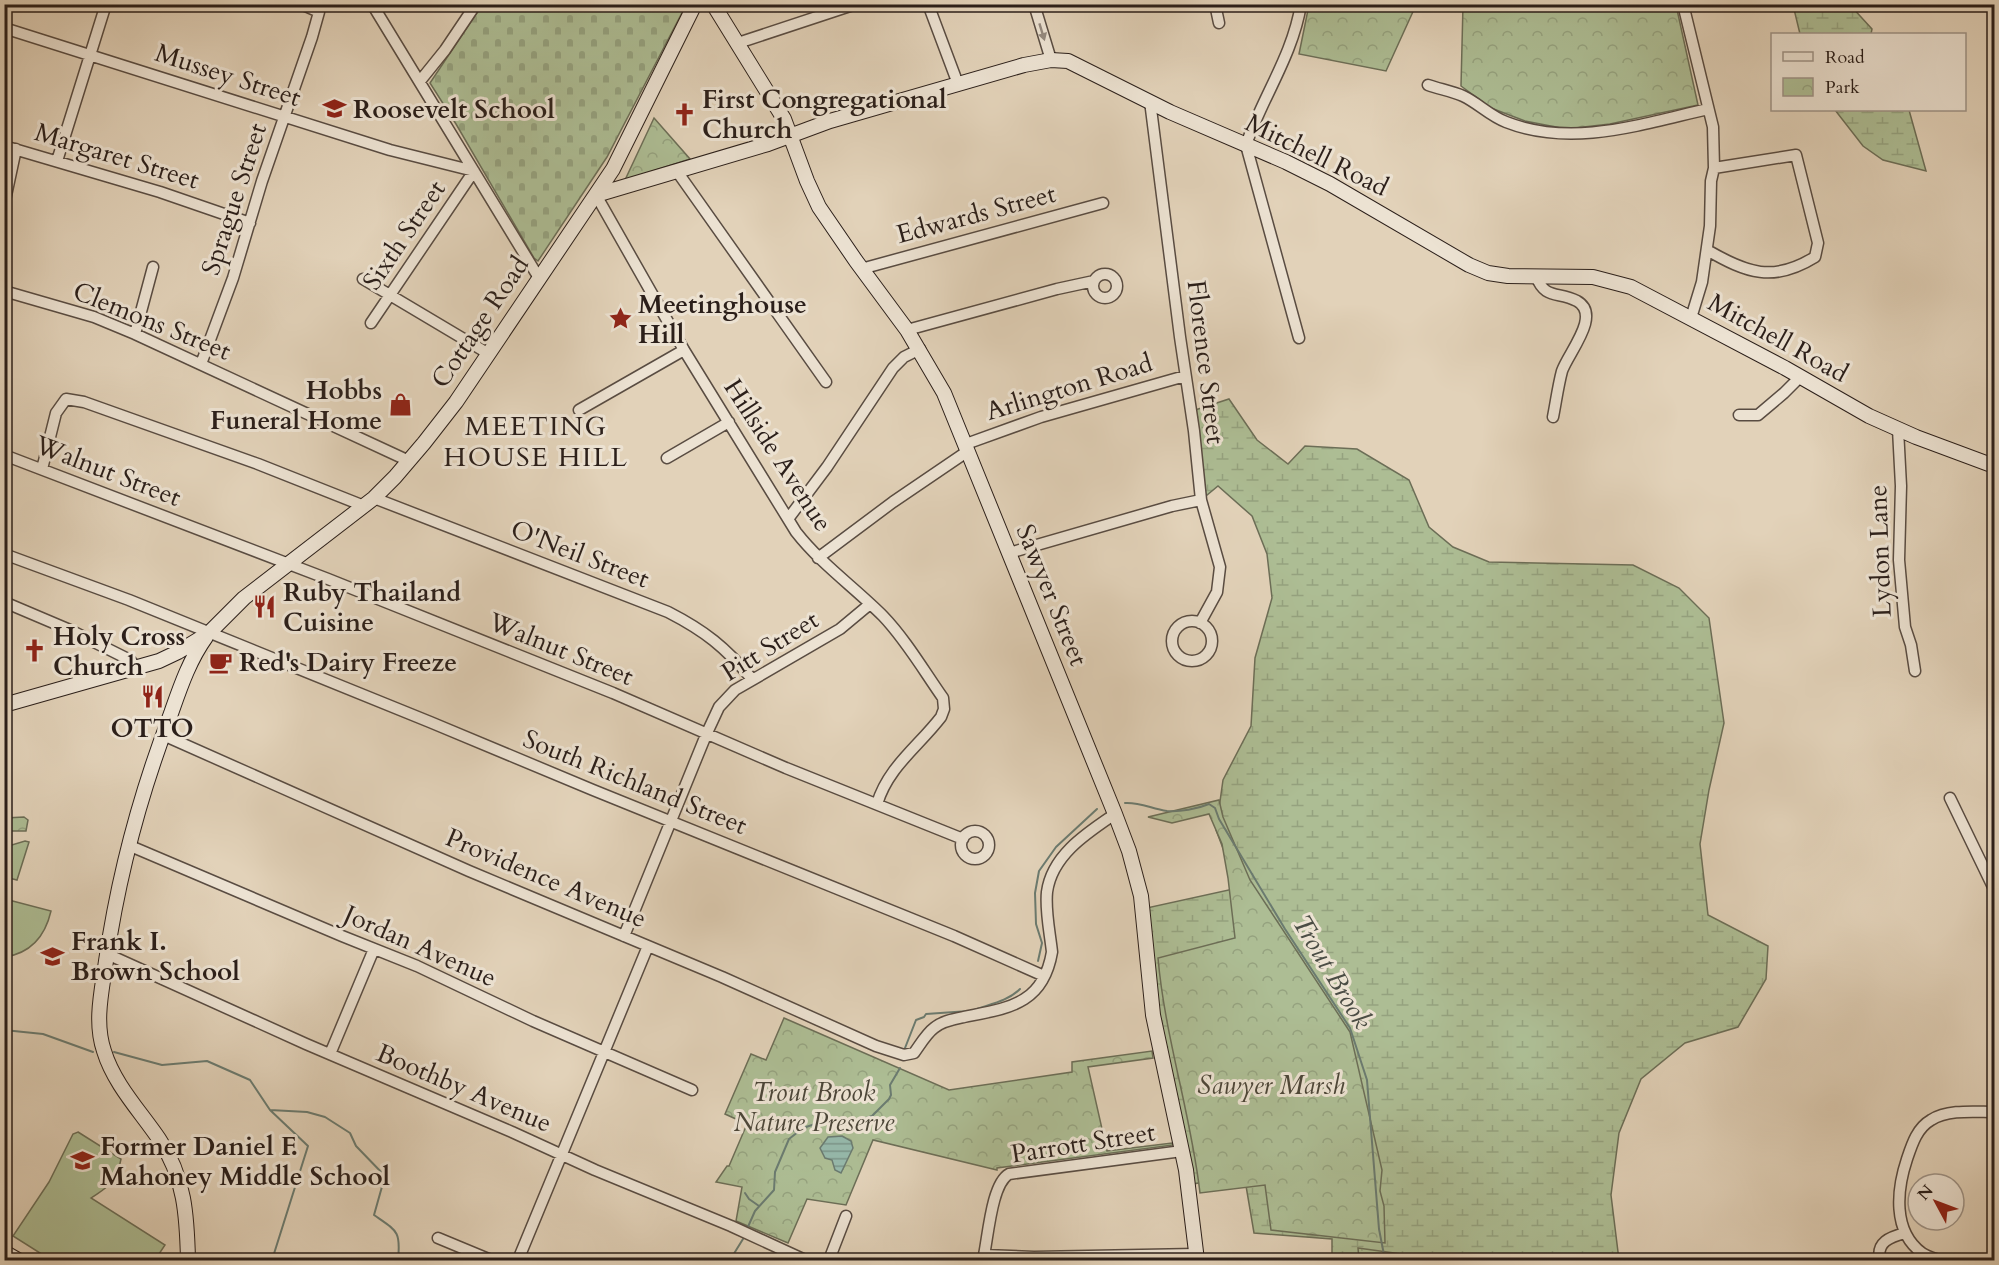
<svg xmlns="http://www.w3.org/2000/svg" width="1999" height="1265" font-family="Cardo,serif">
<defs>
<pattern id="wetland-marsh" width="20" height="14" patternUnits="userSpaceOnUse" patternTransform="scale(1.5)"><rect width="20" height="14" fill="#adbd94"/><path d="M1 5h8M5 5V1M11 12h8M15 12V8" fill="none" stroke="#95a27f"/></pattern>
<pattern id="cemetery-stones" width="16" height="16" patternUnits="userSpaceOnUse" patternTransform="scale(1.5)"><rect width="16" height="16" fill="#adbd94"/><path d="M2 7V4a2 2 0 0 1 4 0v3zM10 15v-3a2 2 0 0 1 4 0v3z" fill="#95a27f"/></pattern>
<pattern id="park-crowns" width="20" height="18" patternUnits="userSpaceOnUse" patternTransform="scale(1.5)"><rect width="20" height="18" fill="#adbd94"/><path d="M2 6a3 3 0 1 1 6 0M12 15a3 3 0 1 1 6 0" fill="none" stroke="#95a27f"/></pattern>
<pattern id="water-rules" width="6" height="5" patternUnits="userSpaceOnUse" patternTransform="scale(1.5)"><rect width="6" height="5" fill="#96b8aa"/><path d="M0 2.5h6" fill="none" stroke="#7b958a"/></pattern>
</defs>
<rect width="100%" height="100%" fill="#e2d2b9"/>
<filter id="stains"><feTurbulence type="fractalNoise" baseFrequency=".00333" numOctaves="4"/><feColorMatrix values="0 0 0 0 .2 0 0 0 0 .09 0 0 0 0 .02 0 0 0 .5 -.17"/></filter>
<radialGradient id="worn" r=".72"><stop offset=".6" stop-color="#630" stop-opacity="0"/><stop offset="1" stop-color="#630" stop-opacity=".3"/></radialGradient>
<!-- wetland -->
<path fill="url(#wetland-marsh)" stroke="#6c6e57" stroke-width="1.5" d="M1793,5H1850L1872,29L1871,34H1800Z
M1835,110H1909L1926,171L1883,160L1863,146Z
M1229,399L1257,440L1288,464L1305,446L1357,449L1409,480L1429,527L1453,547L1489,562L1633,565L1679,588L1709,618L1724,723L1709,790L1700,844L1708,915L1768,946L1766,979L1738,1027L1685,1043L1641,1079L1619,1133L1611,1195L1619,1260H1332V1239L1254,1233L1244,1174L1188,1185L1142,909L1238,888L1216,830L1223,780L1251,726L1255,658L1272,598L1267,554L1252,516L1218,486L1201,500L1192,411Z"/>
<!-- cemetery -->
<path fill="url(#cemetery-stones)" stroke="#6c6e57" stroke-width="1.5" d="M482,5H686L607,157L538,261L534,258L456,124L430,83Z"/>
<!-- park -->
<path fill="url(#park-crowns)" stroke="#6c6e57" stroke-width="1.5" d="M1309,5V4L1416,5L1386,71L1299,54Z
M1463,5H1676L1698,105L1610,124L1566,129L1525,121L1491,108L1461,86Z
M654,118L690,159L625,180Z
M1219,800L1223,817L1250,880L1350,1032L1382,1170L1380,1191L1384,1206L1385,1243L1271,1230L1265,1185L1200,1193C1191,1114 1165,1038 1158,958L1235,938L1228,878L1222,844L1209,814L1172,823L1148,817Z
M24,817L28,820L26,831H5V818Z
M784,1018L949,1090L1072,1072V1062L1152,1051L1153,1058L1088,1067L1107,1151L1172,1143L1173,1145L997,1168V1170L873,1140L846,1205L807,1199L788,1243L736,1221L742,1187L716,1182L727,1166H729L747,1124L725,1114L751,1054L766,1060Z
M1358,1248L1445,1260H1359Z"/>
<!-- pitch -->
<path fill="#adbd94" stroke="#6c6e57" stroke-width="1.5" d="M25,841L29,842L17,880L5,877V847Z
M5,899L51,911C45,937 31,953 5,957Z
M78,1132L121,1159C116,1184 110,1185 91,1198L165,1245L155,1260H51L13,1236L49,1182L73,1134Z"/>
<!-- water -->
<path fill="url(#water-rules)" stroke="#6b7b70" stroke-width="1.5" d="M842,1136L851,1141L853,1148L841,1173L835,1170L832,1160L825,1158L820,1148L828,1137Z"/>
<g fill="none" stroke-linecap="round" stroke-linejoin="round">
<!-- stream -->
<path stroke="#6b7b70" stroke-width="2" d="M1125,803C1140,802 1152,809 1167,811C1180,812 1197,809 1209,804L1215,808L1219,819L1285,929L1350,1028L1367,1080L1379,1229L1385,1260
M1038,961L1042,943L1036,924L1035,893L1039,871L1056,847L1097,809
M974,1010C990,1004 1008,1001 1020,989
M4,1030L43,1034L93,1052
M905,1048L916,1020L924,1017L926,1014L969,1011
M114,1052L162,1065L207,1061L250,1080L270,1110L308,1146L272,1260
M270,1110L307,1112L325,1117L350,1133L356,1146L385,1176L374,1215C397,1231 401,1231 398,1260
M785,1121L788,1127L796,1132
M745,1193L749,1199L759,1206
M747,1229L755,1211L774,1190L775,1172L789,1139L803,1128L830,1119L857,1121L872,1116L889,1099L891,1095L890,1085L900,1068
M730,1260L743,1239"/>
<defs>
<path id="street" d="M372,4L539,278
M928,4L958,84
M1034,4L1051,60
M1215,4L1219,23
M1683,4L1713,127L1714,168L1711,181L1710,226L1702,282L1691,318
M4,28L390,150L474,171L371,323
M738,43L856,4
M420,81L445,50L476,4
M1428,85C1439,89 1452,91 1463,96C1478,103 1490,116 1506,122C1572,148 1642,124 1708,109
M1150,101L1180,337L1194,431L1201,500L1220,567L1217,592L1200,623
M4,146L160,192L250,223
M57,161L106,4
M676,170L826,382
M596,195L684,350L796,532C821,564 854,587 883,616C906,640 924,671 943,698L944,709L941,717C918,747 888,767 877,804
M4,205L16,149
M1707,250C1747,273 1773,283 1815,257L1818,243L1796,155L1714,168
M861,269L1103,203
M1093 286a12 12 0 1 1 24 0a12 12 0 1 1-24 0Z
M1536,276C1545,300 1558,291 1577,301C1602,315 1568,353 1562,371C1558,386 1556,402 1553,417
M363,279L489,354
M4,291L94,317L135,334L409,461
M907,330L1057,289L1094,281
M135,334L153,267
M1299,338L1246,145C1262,98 1293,55 1301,4
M201,364L233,278L262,181L312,37L319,12L301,4
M579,410L684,350
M1739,415H1758L1784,393L1800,377
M1898,429L1901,486L1899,560L1905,627L1911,645L1915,671
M966,444L1041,417L1185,376
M4,455L328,579L613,693L786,768L963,839
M667,458L729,422
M42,469L56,413L66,399L84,402L258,464L364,506
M374,498L668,612C705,631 725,647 752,679
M788,519L827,467L893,368L904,357L920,349
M1009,553L1172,506L1201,500
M4,554L129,600L430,722L593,790L954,936L1044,976
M818,558L893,502L968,451
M4,602L70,630L130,660L136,667
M1172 641a20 20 0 1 1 40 0a20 20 0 1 1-40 0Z
M163,735L469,871L722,977L876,1046L904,1055L914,1053C920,1045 926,1034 934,1028C942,1021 954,1019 964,1017C1008,1008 1043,1005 1052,952C1050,933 1045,911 1047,892C1052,855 1087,833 1115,814
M1950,798L1994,889
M961 845a14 14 0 1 1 28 0a14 14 0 1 1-28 0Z
M128,845L342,936L417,966L533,1021L692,1090
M624,936L706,735L719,707L735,690L840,629L870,604
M107,954L306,1044L512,1132L595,1170L731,1226L805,1260
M330,1054L374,949
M438,1238L491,1260
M984,1255L1034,1257L1196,1254
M518,1260L648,946
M829,1260L846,1216
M983,1260C988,1240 991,1184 1009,1174L1182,1151
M1880,1260C1876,1242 1890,1237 1905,1233
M1939,1260C1933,1258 1926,1256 1922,1253C1892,1231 1897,1189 1907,1159C1912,1144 1917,1128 1931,1120C1948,1109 1975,1112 1994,1112"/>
<path id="secondary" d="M713,4L784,119L807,181L819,207L856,261L907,330L944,393L1115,814L1129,851L1141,896L1153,1015L1186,1170L1197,1260
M596,195L768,144L830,121L1024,65L1051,60L1068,61L1170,112L1286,162L1330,184L1469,265L1488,273L1508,276L1593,277L1631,287L1785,368L1869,416L1916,437L1994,466
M4,705L159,661L178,652L209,633L244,598L374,498L395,477L424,443L456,402L613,169L695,4
M4,1252L18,1260
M188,1260C187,1217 185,1177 159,1139C140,1111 114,1084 104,1051C94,1022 102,990 106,961C118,878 139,798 169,719C179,691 188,662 206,637"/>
</defs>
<!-- street casing -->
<use href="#street" stroke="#594c42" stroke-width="13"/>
<!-- secondary casing -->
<use href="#secondary" stroke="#2b1f1a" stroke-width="16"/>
<!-- street -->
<use href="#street" stroke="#ece2d2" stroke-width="10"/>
<!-- secondary -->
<use href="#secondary" stroke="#ece2d2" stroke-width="14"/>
</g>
<!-- one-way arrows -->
<defs><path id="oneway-solid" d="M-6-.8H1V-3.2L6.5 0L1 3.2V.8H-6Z" transform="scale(1.5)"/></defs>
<use fill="#958a7f" href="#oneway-solid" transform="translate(1042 32) rotate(73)"/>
<!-- icons -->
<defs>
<symbol id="school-bare" viewBox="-9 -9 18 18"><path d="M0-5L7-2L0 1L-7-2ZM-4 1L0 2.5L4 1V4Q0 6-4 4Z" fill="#8f2418" stroke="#ece2d2" stroke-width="2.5" paint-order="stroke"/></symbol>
<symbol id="church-bare" viewBox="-9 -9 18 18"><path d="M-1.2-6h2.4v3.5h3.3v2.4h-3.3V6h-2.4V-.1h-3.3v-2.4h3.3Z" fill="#8f2418" stroke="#ece2d2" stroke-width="2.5" paint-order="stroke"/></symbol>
<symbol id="sight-bare" viewBox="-9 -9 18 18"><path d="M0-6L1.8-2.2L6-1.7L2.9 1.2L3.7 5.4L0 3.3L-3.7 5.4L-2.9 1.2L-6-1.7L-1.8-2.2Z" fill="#8f2418" stroke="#ece2d2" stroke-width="2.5" paint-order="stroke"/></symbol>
<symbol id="shop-bare" viewBox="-9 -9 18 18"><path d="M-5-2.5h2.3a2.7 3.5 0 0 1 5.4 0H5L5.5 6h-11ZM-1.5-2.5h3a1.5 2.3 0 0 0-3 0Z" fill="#8f2418" stroke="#ece2d2" stroke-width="2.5" paint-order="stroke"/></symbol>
<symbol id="restaurant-bare" viewBox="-9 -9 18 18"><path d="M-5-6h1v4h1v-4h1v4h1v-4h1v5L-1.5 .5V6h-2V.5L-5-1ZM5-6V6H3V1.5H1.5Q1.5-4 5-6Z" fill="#8f2418" stroke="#ece2d2" stroke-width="2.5" paint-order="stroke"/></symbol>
<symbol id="cafe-bare" viewBox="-9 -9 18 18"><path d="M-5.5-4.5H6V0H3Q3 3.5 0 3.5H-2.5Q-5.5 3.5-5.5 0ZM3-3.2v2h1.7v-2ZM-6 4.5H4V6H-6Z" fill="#8f2418" stroke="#ece2d2" stroke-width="2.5" paint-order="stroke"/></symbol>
</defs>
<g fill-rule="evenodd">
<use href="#school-bare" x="318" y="92" width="33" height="33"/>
<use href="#church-bare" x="668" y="98" width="33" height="33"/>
<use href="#sight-bare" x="604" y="302" width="33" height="33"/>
<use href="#shop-bare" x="384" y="388" width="33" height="33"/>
<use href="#restaurant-bare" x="248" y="590" width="33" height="33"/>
<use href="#church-bare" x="18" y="634" width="33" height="33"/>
<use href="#cafe-bare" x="204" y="646" width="33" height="33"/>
<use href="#restaurant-bare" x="136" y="680" width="33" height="33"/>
<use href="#school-bare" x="36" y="940" width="33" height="33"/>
<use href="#school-bare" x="66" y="1144" width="33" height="33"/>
</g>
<g text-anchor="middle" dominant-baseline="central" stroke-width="6" stroke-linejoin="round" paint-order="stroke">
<!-- street labels -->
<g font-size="26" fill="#2b1f1a" stroke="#ece2d2">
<text transform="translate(228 75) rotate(18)">Mussey Street</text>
<text transform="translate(1317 155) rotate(26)">Mitchell Road</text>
<text transform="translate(117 156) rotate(17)">Margaret Street</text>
<text transform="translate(234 199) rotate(-72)">Sprague Street</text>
<text transform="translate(976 214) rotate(-15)">Edwards Street</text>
<text transform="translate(404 235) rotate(-56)">Sixth Street</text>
<text transform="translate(152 321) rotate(22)">Clemons Street</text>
<text transform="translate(480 322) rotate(-56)">Cottage Road</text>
<text transform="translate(1778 338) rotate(29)">Mitchell Road</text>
<text transform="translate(1206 362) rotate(83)">Florence Street</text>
<text transform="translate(1069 387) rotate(-17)">Arlington Road</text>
<text transform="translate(778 455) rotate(57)">Hillside Avenue</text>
<text transform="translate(108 471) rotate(21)">Walnut Street</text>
<text transform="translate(1880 551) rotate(-92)">Lydon Lane</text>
<text transform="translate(580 554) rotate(21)">O'Neil Street</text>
<text transform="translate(1052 595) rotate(68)">Sawyer Street</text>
<text transform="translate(770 646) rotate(-32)">Pitt Street</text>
<text transform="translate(561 649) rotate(22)">Walnut Street</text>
<text transform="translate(635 782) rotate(22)">South Richland Street</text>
<text transform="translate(546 878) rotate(23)">Providence Avenue</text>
<text transform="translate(420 946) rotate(24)">Jordan Avenue</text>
<text transform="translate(464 1088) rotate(23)">Boothby Avenue</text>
<text transform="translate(1083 1143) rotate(-9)">Parrott Street</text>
</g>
<!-- poi labels -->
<g font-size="26" font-weight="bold" fill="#2b1f1a" stroke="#ece2d2" text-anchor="start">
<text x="702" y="99">First Congregational<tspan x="702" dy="30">Church</tspan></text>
<text x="353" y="109">Roosevelt School</text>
<text x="638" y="304">Meetinghouse<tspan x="638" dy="30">Hill</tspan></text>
<text x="382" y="390" text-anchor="end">Hobbs<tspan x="382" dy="30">Funeral Home</tspan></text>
<text x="283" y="592">Ruby Thailand<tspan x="283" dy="30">Cuisine</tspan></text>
<text x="53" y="636">Holy Cross<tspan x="53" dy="30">Church</tspan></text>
<text x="239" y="662">Red's Dairy Freeze</text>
<text x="152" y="728" text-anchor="middle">OTTO</text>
<text x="71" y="941">Frank I.<tspan x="71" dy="30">Brown School</tspan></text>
<text x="100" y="1146">Former Daniel F.<tspan x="100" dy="30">Mahoney Middle School</tspan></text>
</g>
<!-- park labels -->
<g font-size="26" font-style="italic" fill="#4c4638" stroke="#ece2d2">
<text x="1271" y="1085">Sawyer Marsh</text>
<text x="814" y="1092">Trout Brook<tspan x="814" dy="30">Nature Preserve</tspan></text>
</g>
<!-- neighbourhood labels -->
<g font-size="27" letter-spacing="1.5" fill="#2b1f1a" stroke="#ece2d2">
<text x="536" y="426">MEETING<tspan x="536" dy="31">HOUSE HILL</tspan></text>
</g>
<!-- water labels -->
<g font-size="27" font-style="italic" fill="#4b4d45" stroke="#ece2d2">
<text transform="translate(1332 972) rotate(59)">Trout Brook</text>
</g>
</g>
<!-- margin -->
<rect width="1999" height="1265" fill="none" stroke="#e2d2b9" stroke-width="24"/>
<rect x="6" y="6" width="1987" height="1253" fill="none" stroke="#2b1f1a" stroke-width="3"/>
<rect x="12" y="12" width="1975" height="1241" fill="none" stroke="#2b1f1a" stroke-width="1.5"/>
<!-- legend -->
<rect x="1771" y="33" width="195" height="78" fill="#ece2d2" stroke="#9f9488" stroke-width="1.5"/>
<rect x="1783" y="52" width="30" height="9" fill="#ece2d2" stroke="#9f9488" stroke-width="1.5"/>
<text x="1825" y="63" font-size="18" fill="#2b1f1a">Road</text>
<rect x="1783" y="78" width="30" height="18" fill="url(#park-crowns)" stroke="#9f9488" stroke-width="1.5"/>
<text x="1825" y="93" font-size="18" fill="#2b1f1a">Park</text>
<!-- north arrow -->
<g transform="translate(1936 1202) rotate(311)"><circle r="28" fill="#ece2d2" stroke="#9f9488" stroke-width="1.5"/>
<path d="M0-4.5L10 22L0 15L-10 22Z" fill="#8f2418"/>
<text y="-9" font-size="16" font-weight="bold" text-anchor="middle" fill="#2b1f1a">N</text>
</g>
<rect width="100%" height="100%" filter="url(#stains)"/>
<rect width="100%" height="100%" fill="url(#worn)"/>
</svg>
